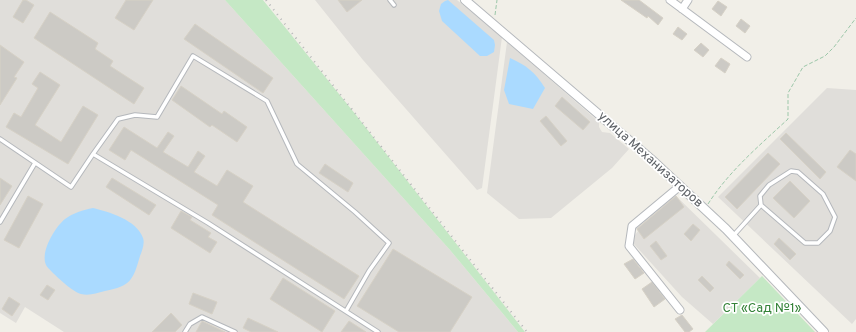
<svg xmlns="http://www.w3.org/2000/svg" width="856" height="332" font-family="Overpass,sans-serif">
<rect width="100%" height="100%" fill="#f1efe8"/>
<!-- industrial -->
<path fill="#e0deda" d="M0,0H225L450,250L518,332H64L25,307L16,323L0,313Z
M315,0H457L502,37L482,188L477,190L363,60Z
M507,42L599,122V127L602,132L610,133L629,149L612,168L551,218L519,219L487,193Z
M827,88L856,90V319L852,324L718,197Z
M674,194L760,278L713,324L682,297L633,243L632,239L638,231L634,226Z"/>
<!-- green -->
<path fill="#c5e8c5" d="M225,0H263L356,115L525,332H518L450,250Z
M762,276L815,332H705L760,278Z"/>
<!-- water -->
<path fill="#aadaff" d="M448,0L494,40L495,45L494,52L487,56H480L442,21L439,11L441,4L445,1Z
M510,58C526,65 535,72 545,88L533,109L509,104L504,90Z
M93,208C109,212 137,220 143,238C145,243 142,251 140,256C133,280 131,286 105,291C96,293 90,296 81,294C73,292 58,278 52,272C50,270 47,267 46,265C40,252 55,227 65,219C73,213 83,210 93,208Z"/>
<!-- building -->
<path fill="#cccac5" stroke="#d6d1c6" d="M23,0H26L34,5L23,23L13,17Z
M126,0H153L134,30L115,18Z
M338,0H362L347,12Z
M621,0H639L663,18L658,25L648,16L647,18Z
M718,1L727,7L721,16L712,9Z
M50,12L98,43L95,49L113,61L110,66L144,88L134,104L34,38Z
M741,19L750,26L745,33L736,26Z
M195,24L273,78L263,93L184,39Z
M678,27L687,34L682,40L673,34Z
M701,43L709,50L703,57L694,50Z
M0,45L24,62L14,77L17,78L0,105Z
M721,58L730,64L725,73L715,66Z
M40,72L60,85L35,125L61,142L83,106L98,115L68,164L6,127L14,113L21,117L38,88L32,84Z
M181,86L222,114L224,111L247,127L237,142L212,125L210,127L172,100Z
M562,97L590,122L583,130L555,106Z
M546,116L567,141L561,146L540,121Z
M124,127L157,148L168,132L174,136L163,152L188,167L198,151L205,156L194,172L217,186L227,170L253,186L243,202L359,276L344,299L212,215L218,205L131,150L125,160L109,150Z
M786,133L826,172L820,179L780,139Z
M850,150L856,154V181L837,167Z
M768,153L780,164L737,209L725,197Z
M325,164L353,183L348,192L319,173Z
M0,178L12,186L0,205Z
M112,178L156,205L149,215L106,187Z
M790,181L810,201L794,218L773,198Z
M28,196L43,204L19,248L4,240Z
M676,196L684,207L644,239L637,229Z
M181,211L192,217L190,220L211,233L208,237L217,242L210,253L171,228Z
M693,224L700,230L691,241L684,234Z
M779,238L796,254L790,260L774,244Z
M656,241L667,256L661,260L650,246Z
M393,249L472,297L450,332H399L357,306Z
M633,259L644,273L635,279L624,264Z
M729,261L744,275L740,279L726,265Z
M702,276L714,288L710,292L698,280Z
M283,278L335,311L322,332L270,299Z
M652,282L665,299L654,307L642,289Z
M47,285L55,290L48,300L40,295Z
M193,293L217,302L212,314L189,304Z
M9,297L20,304L12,316L2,309Z
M171,313L182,325L175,332H152Z
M682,315L693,329L689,332H685L675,319Z
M248,318L278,332H251L243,328Z
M202,321L225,332H196Z
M349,321L366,332H341Z"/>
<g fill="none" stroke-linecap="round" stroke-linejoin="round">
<defs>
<path id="service" d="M390,0L394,5
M0,139L71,187L93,154L208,223L378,332
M93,154L118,119L135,115L157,117L193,56L267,101L297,164L355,212L389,243L369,271L346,311
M0,222L35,163
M733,236L761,205L805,243H818L830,231L835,217L823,194L798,172L791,171L769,185L760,196L761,205
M185,332L190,324L202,317L235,332"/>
<path id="minor" d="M670,0L747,57
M682,9L688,0
M680,186L632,226L629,246L680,310"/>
<path id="tertiary" d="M465,0L651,159L726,229L824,332"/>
</defs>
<!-- service casing -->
<use href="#service" stroke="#b5b8bc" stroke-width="5.5"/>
<!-- minor casing -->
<use href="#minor" stroke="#b5b8bc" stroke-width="9"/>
<!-- tertiary casing -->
<use href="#tertiary" stroke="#b5b8bc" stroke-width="10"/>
<!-- path -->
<path stroke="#9cc7a9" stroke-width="1" stroke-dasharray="4 2" stroke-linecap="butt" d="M495,15L497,0
M708,204C729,171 760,145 788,119V93L803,67L825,56L834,47L856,18"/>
<!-- service -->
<use href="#service" stroke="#fff" stroke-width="3.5"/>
<!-- minor -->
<use href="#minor" stroke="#fff" stroke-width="7"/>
<!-- tertiary -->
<use href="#tertiary" stroke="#fff" stroke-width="8"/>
<!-- rail -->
<path stroke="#b6b7b8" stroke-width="2" stroke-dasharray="1 5" stroke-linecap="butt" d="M266,0L527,332"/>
</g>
<g text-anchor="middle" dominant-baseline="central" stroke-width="3.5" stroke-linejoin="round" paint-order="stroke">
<!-- street labels -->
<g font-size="13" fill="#5f6368" stroke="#fff">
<text transform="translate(650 160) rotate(42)">улица Механизаторов</text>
</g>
<!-- park labels -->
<g font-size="13" fill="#348238" stroke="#fff">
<text x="762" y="309">СТ «Сад №1»</text>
</g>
</g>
</svg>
